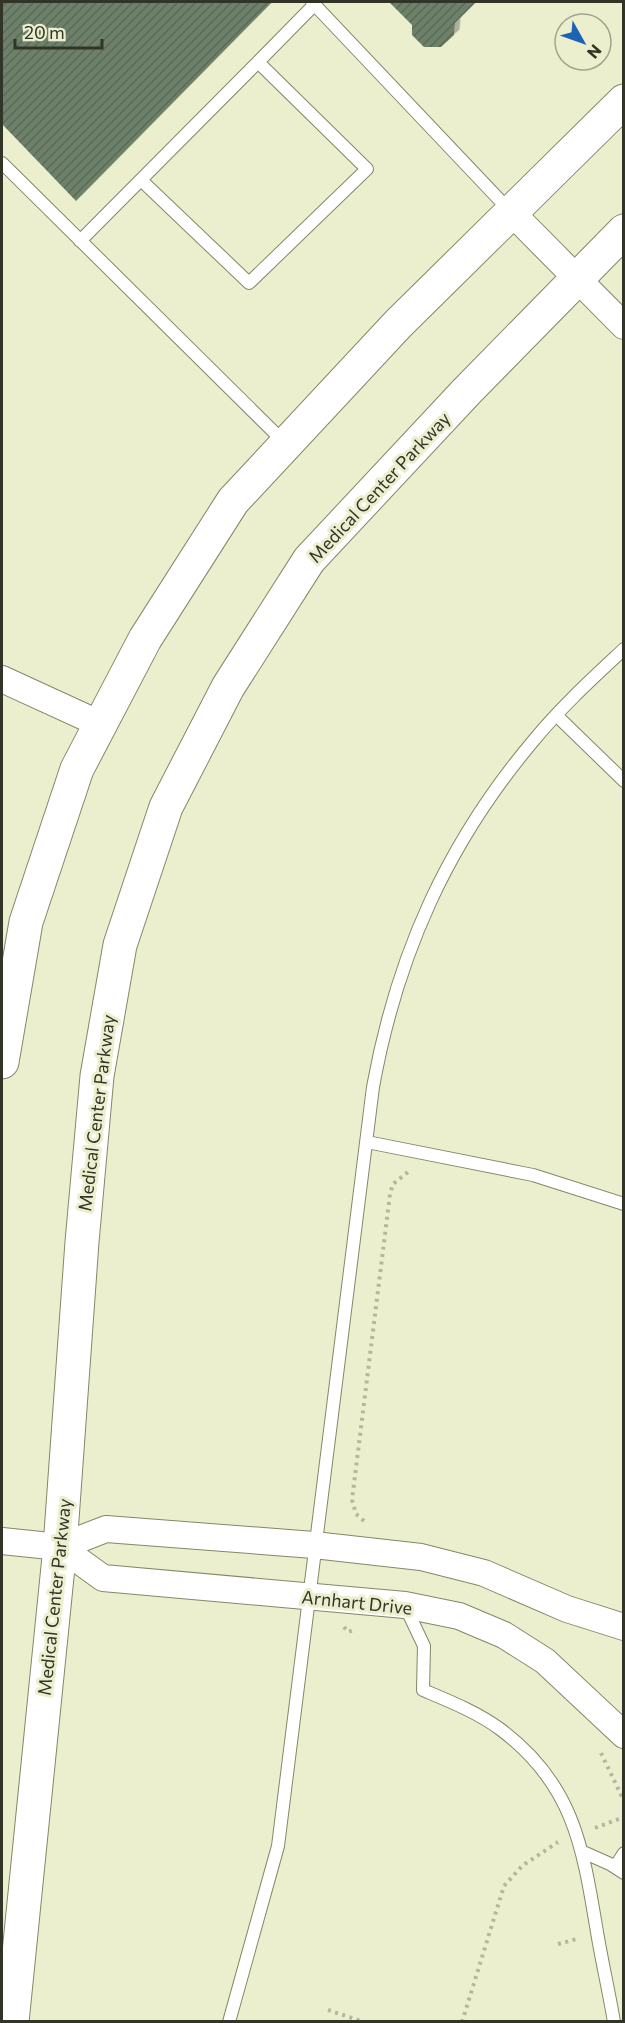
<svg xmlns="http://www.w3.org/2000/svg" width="625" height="2023" font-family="Commissioner,sans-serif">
<defs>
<pattern id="building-hatch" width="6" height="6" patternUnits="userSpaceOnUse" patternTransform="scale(1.5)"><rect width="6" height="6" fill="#6d8069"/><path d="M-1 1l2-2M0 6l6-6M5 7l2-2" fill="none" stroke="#5a6a56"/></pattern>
<filter id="shadow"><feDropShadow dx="5.5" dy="-5.5" stdDeviation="0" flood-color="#0004"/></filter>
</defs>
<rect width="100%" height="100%" fill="#ecefce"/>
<!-- building -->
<path fill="url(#building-hatch)" filter="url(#shadow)" d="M2,2H272L76,201L2,124Z
M389,2H476L455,23L454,35L441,47H424L412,35V25Z"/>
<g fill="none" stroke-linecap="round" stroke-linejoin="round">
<defs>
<path id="service" d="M312,2L511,212
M258,62L314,5
M2,163L285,443
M80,241L258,62L367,169L249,283L141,180
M556,715L624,781
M367,1142L533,1175L624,1204
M406,1608L424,1646L423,1690C449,1701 477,1712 500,1729C574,1784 583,1848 597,1932C602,1962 609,1992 614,2022
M583,1852L610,1864L624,1873
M615,1867L624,1853
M229,2022L278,1846L373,1087C397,955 447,843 534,740C561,707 593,678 624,649"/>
<path id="minor" d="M511,212L624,326
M2,679L100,724
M2,1541L60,1547
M624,1627L567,1609L484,1573L421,1557L314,1545L106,1529L60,1547L103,1578L405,1605L459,1616L504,1635L545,1661L624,1735"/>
<path id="secondary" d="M2,1062L26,922L77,769L145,639L233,501L398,324L624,101
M12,2022L60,1547L82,1242L97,1076L120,945L166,807L228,687L309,560L467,391L624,231"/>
</defs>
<!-- service casing -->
<use href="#service" stroke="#848769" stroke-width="14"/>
<!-- minor casing -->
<use href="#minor" stroke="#848769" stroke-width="28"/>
<!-- secondary casing -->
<use href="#secondary" stroke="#848769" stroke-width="35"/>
<!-- path -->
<path stroke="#b4b79c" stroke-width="4" stroke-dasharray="3 4.5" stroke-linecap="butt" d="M364,1521L356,1514L352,1500L390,1194L393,1184L408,1172
M344,1627L348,1632L356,1629
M601,1753L624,1801
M595,1828L624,1817
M558,1944L577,1939
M328,2010L364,2022
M462,2022L504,1886L522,1866L558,1842"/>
<!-- service -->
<use href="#service" stroke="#fff" stroke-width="12"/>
<!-- minor -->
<use href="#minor" stroke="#fff" stroke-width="26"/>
<!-- secondary -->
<use href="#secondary" stroke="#fff" stroke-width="33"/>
</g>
<g text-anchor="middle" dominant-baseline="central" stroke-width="6" stroke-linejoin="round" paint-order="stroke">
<!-- street labels -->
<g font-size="18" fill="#333428" stroke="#ecefce">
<text transform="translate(379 487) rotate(-47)">Medical Center Parkway</text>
<text transform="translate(96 1113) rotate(-83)">Medical Center Parkway</text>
<text transform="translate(54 1597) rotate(-84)">Medical Center Parkway</text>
<text transform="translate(357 1602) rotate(6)">Arnhart Drive</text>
</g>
</g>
<!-- border -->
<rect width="625" height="2023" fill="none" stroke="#333428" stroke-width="6"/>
<!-- north arrow -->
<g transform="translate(583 42) rotate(130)"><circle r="28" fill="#ecefce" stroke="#a2a48c" stroke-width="1.5"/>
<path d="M0-4.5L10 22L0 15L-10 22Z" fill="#1e63b3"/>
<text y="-9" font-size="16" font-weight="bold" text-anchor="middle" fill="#333428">N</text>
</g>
<!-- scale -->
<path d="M15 39v9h87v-9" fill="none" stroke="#333428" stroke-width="3"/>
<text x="24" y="39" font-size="18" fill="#333428" stroke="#ecefce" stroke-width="4.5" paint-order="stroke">20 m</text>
</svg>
